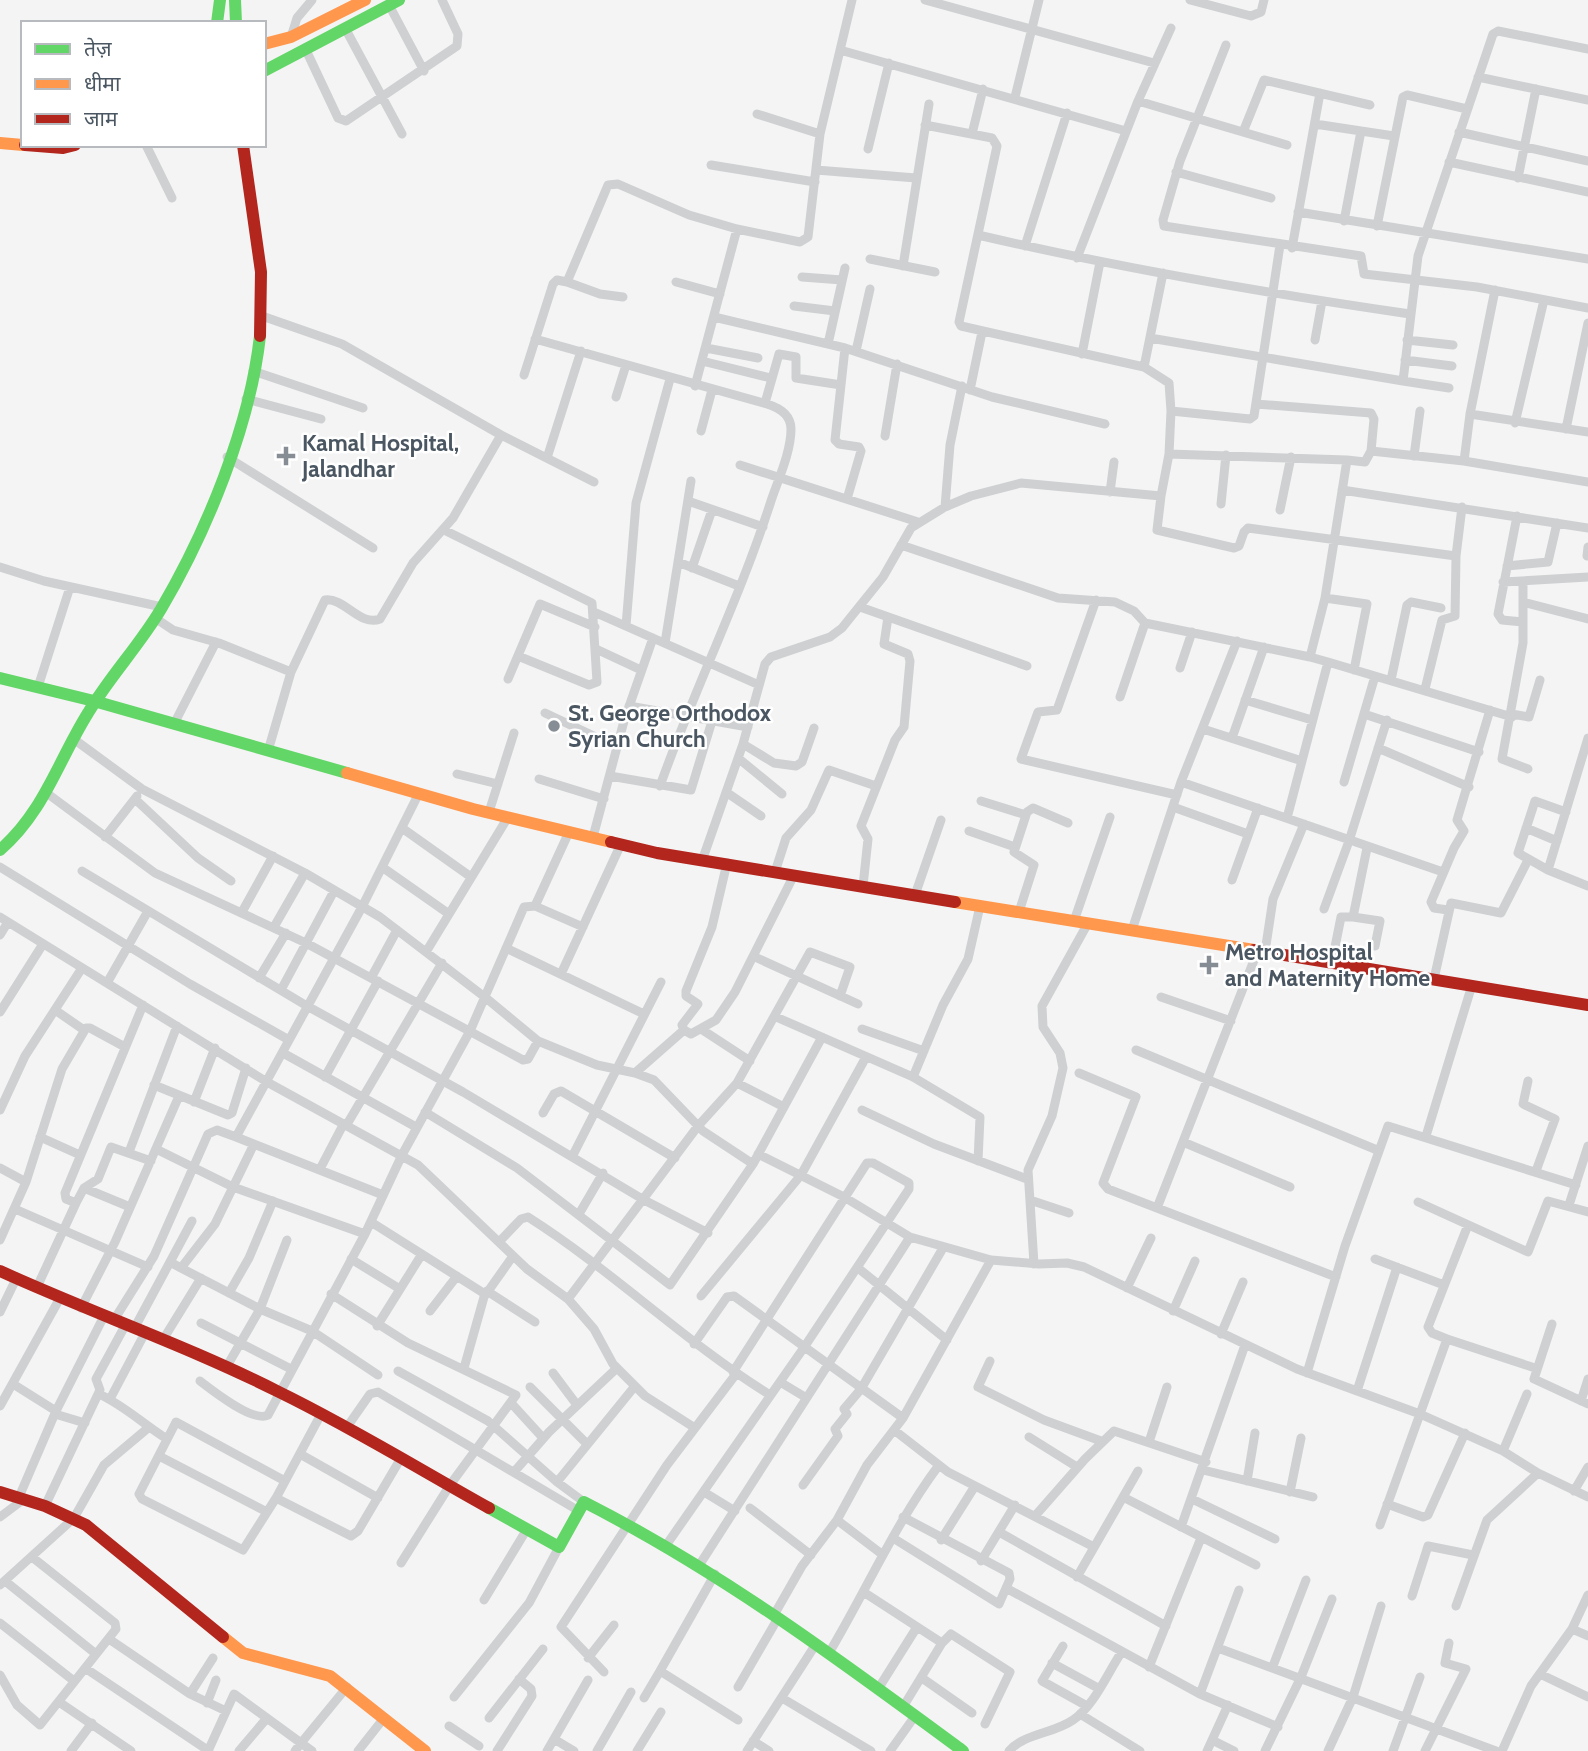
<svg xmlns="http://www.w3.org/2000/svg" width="1588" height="1751" font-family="Cabin,'Noto Sans Devanagari',sans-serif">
<rect width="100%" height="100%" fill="#f4f4f4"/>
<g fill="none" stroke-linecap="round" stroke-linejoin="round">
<!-- street -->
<path stroke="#ced0d2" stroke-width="9" d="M925,0L1154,63
M1190,0L1251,16L1261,12L1264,0
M389,5L424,71
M345,28L402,134
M291,37L297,18L312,0
M1226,45L1180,161L1163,220L1164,226L1361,256L1364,274L1477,287L1588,308
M305,48L338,118L346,121L457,46L458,34L442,0
M840,50L1126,131
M1478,77L1588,100
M1015,97L1039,0
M1138,101L1287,145
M757,114L820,134
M1315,124L1394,136
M925,125L992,138L997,146L959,322L961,326L1144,367L1169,383L1171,411L1250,419L1254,416L1280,245
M1243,132L1264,80L1370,105
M1459,132L1588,161
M972,134L983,89
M146,145L172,198
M868,149L889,63
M1449,162L1588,192
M711,165L815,182
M816,170L916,178
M1176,172L1271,198
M1518,178L1536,89
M1298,212L1588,259
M1344,221L1361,131
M1377,226L1403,97L1407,95L1467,109
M978,235C1120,268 1265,293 1410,314
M1025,246L1067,113
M1292,248L1320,93
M1077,258L1138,101L1171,28
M870,259L935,272
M903,266L929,104
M802,277L842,280
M567,282L600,294L623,297
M676,282L720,294
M794,306L835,311
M262,316L342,344L501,435L594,482
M714,317L845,348L992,397L1105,424
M1150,338L1403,381L1418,256L1493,34L1498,31L1588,49
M535,339L767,404C780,408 791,415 791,429C791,452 778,480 771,501C740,598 694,690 660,786
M1315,340L1322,301
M1407,340L1453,345
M828,344L845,268
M706,348L758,358
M845,348L835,440L839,444L859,447L861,451L847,499
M856,351L870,289
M1082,354L1100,262
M1405,360L1452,366
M702,361L771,378
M1144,367L1163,273
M253,371L363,408
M524,375L553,284L557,280L567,282L608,185L618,184L689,215L737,229
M1403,381L1449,388
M695,386L737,229L800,242L808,237L820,134L852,0
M970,390L982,332
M616,397L626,365
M246,399L321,419
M765,403L779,354L796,357V378L841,385
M1256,404L1371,413L1374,419L1371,451
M1470,414L1495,290
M1515,423L1544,300
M1566,429L1588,323
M701,431L712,390
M885,436L897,364
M1169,454L1347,460L1325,598L1310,657L1328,662L1287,818
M1414,456L1420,411
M227,457L373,548
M547,458L581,351
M1347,460L1365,462L1371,451L1464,461L1470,414L1588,432
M1464,461L1588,482
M740,465L918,522
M1342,490L1588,528
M1110,492L1114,462
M1161,496L1157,530L1234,548L1239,546L1244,532L1248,528L1456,556
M688,501L763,527
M1221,504L1226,455
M945,507L950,445L962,386
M1280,510L1291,457
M1517,516L1498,614L1502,620L1523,622
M444,530L592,603L597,682L589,685L518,656
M901,545L1058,598L1115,602L1134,611L1145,623L1310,657
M1587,556L1588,547
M678,562L739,586
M1507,566L1548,562L1557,523
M0,567L44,581L162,607
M692,568L712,510
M1503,582L1588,577
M1523,582V643L1502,759L1528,769
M1325,598L1367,604L1354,670
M1096,600L1057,710L1038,712L1021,759L1177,795
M1523,602L1588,619
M860,607L1027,666
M594,612L759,685
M155,618L173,630L219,643L291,672
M626,626L636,503L670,379
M665,643L691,481
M596,649L641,670
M1328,662L1512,717
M1180,668L1192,632
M508,679L540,604L595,627
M1391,680L1407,605L1411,602L1441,608
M38,687L70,587
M1425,689L1442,620L1455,616L1456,556L1462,507
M1120,697L1145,623
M1245,700L1312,720
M629,706L748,727
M545,713L617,747
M1364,714L1479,752
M1512,714L1529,717L1540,680
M174,724L216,642
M1203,729L1302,761
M1232,738L1264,647
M75,740L142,789L305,873L380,917L486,998L538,1041L597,1065L635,1073L654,1080L703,1131L753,1164
M743,744L774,763L796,766L802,762L814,728
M1378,748L1469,787
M268,751L291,672L325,600C344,597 360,627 380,619L413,563L453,518L501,435
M738,758L782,794
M457,774L498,784
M610,776L691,790L712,721
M539,779L604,799
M1181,782L1443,872
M1344,782L1375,676
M726,792L761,816
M48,794L155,873L306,943L523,1060L528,1059L538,1041
M135,799L198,858L231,881
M981,801L1026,815
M1173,807L1248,834
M489,812L514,733
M1566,812L1535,801L1518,853L1548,870L1588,886
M402,828L471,877
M1526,828L1557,841
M969,831L1015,847
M105,837L137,796
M593,837L624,721L653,638
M703,858L743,744L765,664L771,657L830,637L842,628L883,577L911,528L945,507L971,496L1021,483L1161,496L1169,454L1171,411
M0,867L190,984L289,1040
M382,867L449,914
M1548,870L1588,738
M82,871L307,1006L463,1092L644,1200L708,1233
M775,872L786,838L811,810L829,770L876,786
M1232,880L1258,808
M863,886L868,839L861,826L895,740L904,727L910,661L908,654L884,644L888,617
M915,895L941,820
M535,906L569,832
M1324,909L1349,841L1387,720
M1448,910L1434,908L1431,902L1454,848L1464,831L1457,820L1490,710
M242,912L273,856
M1019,912L1034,865L1014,852L1027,812L1033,808L1068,823
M0,917L267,1082L418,1165L527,1269L568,1299L698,1126L737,1083L810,952L850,967L840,996
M1353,917L1380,921L1375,946
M1074,921L1110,817
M274,927L305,873
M1132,930L1181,782L1237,641
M0,935L8,922
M506,948L644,1014
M1258,950L1157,1208L1336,1277
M426,952L508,817
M1265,952L1273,899L1304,824
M755,957L858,1004
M1332,962L1341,917H1353L1367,848
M561,974L621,844
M259,978L286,933
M371,978L397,930
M1434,979L1451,903L1501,913L1528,860
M107,983L148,911
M281,990L334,891
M1161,997L1231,1021
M55,1010L84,1030
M0,1012L43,944
M776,1017L913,1077L980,1117L978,1161
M701,1029L750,1061
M862,1029L924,1051
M684,1030L682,1025L698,1004L686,996V991L712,927L727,863
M1136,1050L1377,1150
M283,1053L416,1127
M635,1073L684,1030L691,1034L716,1020L735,992L794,875
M1079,1073L1136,1097L1103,1183L1108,1189L1157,1208
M325,1077L378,981
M913,1077L943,1005L968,959L980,906
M1528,1081L1523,1104L1555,1119L1536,1171
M737,1083L784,1107
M154,1085L228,1115L232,1113L246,1068
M194,1102L215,1048
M0,1110L25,1056L82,968
M862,1110L934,1144L1027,1179
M425,1112L517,1168L670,1285L753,1164L822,1037
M543,1113L554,1094L561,1091L675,1158
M346,1126L442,963
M1426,1136L1472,985
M40,1137L80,1155
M1183,1142L1290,1187
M156,1149L233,1187L365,1234
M129,1152L177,1026
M758,1154L844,1197L910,1237L991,1260L1039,1264L1067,1263L1084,1267L1297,1369L1420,1414L1503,1451L1538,1473L1588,1497
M573,1155L661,982
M0,1168L26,1182L0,1240
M320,1169L343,1125
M26,1182L62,1069L86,1028H90L125,1047
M84,1188L130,1207
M383,1195L236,1137L362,907L419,793
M1030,1200L1069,1213
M1418,1202L1528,1252L1548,1201L1588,1212
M76,1203L84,1188L98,1179L111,1147L151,1161
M1569,1205L1588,1146
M15,1209L148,1267
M579,1214L603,1173
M371,1222L485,1294
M499,1242L521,1219L528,1217C613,1271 685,1342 770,1395
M351,1259L400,1289
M1375,1259L1444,1285
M170,1262L192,1221
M1034,1264L1028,1170L1052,1116L1063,1068L1060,1053L1043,1027L1042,1006L1088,923
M181,1268L260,1309L312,1331L378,1375
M858,1268L947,1340
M37,1287L76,1203L66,1199L65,1193L143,1005
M1127,1288L1151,1238
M487,1291L535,1322
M229,1293L249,1258L273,1201
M331,1294L408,1343L516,1395L450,1485L401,1563
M701,1296L801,1175L866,1057
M568,1299L594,1329L613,1364L645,1396L695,1428
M81,1308L115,1242L179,1096
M430,1311L457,1276
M1173,1311L1195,1261
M0,1312L17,1277
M114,1320L154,1256L208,1134L217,1130L236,1137
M201,1323L291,1369
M1552,1324L1534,1379L1588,1404
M377,1326L422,1254
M135,1327L170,1262L181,1268L215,1224L254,1144
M1221,1334L1243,1282
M164,1338L201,1278
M1447,1339L1432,1333L1428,1327L1468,1225
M694,1344L727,1297L734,1296L903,1418
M990,1361L978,1387L1044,1420L1101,1441
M227,1366L260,1309L287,1240
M464,1368L484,1297L513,1256
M398,1371L488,1421L557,1482L584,1502
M553,1373L577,1405
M1307,1373L1345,1246L1388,1126L1576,1185
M200,1381C213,1391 254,1423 268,1415L365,1234L402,1155L470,1031L524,907L535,906L583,927
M780,1382L805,1397
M13,1384L56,1411
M530,1387L586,1443
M1357,1391L1397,1267
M99,1394C125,1406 143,1424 167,1439
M110,1399L146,1331
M1581,1401L1588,1379
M512,1404L543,1438
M0,1406L60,1298
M55,1414L85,1423
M347,1427L370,1394L378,1392L579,1511
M894,1430L948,1472L1094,1547
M1029,1437L1077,1467
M1149,1442L1167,1387
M1503,1451L1527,1394
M300,1454L378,1498
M159,1456L267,1512
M1203,1470L1313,1497
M514,1472L549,1432L617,1368
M285,1481L176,1422L139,1494L142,1499L243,1550L276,1498L321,1414
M1247,1481L1255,1433
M557,1482L635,1386
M803,1485L838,1436L835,1429L847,1414L844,1409L861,1389L943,1248
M1574,1491L1588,1467
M704,1492L735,1511
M1290,1492L1301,1438
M19,1497L56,1411L104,1316
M1123,1497L1256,1565
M276,1498L351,1536L358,1531L401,1458
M1192,1499L1275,1539
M1387,1504L1423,1517L1428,1515L1465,1433
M45,1506L100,1390L96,1379L126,1324
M750,1508L811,1555
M1035,1516L1085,1459L1114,1431L1206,1462
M0,1517L24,1499
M837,1520L883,1555
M1380,1525L1447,1339L1535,1368
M1181,1527L1245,1345
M999,1532L1166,1626
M893,1538L999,1604L1010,1579L1009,1573L903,1517
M941,1540L975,1486
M667,1544L805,1346L909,1189V1183L873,1163H867L733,1372
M981,1561L1015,1505
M700,1564L910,1237
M715,1574L660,1671L738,1720
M1077,1577L1138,1471
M5,1581L96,1654
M0,1585L74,1518L104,1465L148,1428
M1006,1588L1200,1694L1278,1727
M865,1593L942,1643
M1412,1596L1428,1546L1473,1555
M484,1600L527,1529
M1456,1606L1487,1520L1538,1473
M774,1615L802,1566L837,1520L867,1465L903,1418L991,1260
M0,1623L74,1681
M1572,1629L1588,1636
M109,1639L190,1694L226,1711
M1063,1646L1042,1681L1087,1706
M1218,1648L1496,1751
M829,1653C866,1591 895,1524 939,1465
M588,1658L614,1625
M1052,1663L1098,1688
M1273,1666L1306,1580
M1149,1667L1201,1538
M85,1668L209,1751
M604,1672L561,1627L667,1465L736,1374
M1540,1674L1588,1697
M0,1675L17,1705L40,1725L116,1629L115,1623L32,1557
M922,1678L972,1713
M738,1687L778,1618
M878,1689L917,1627
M190,1694L213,1658
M1200,1694L1239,1590
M454,1697L529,1603L559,1547
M644,1698L660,1671
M782,1698L871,1751
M59,1702L131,1751
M207,1703L216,1680
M903,1707L942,1643L951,1634L1010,1672L985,1724
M1080,1714L1140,1751
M489,1718L543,1649
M449,1726L479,1746
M554,1739L574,1751
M1212,1740L1234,1751
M753,1741L769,1751
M71,1751L92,1723
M208,1751L234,1694L301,1743L347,1687
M239,1751L267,1718
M295,1751L301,1743L312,1751
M358,1751L384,1718
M497,1751L532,1696L531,1689L519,1679
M547,1751L588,1680
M597,1751L631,1692
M637,1751L661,1712
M747,1751L816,1644
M890,1751L915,1716
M1009,1751C1025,1733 1053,1734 1073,1720C1094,1706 1107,1674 1121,1653
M1207,1751L1228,1705
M1265,1751L1301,1677L1332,1599
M1328,1751L1353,1697L1381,1606
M1393,1751L1420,1677
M1425,1751L1466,1669L1445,1663L1449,1643
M1502,1751L1531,1686L1572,1629L1588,1595"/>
<!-- fast -->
<path stroke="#63d668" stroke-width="12" d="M235,0L236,23
M217,23L220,0
M264,71L399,0
M0,678L94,701L347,773
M0,850C44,812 58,761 88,713C110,676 139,646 161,609C207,531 250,426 260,336
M489,1508L559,1547L584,1502C720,1571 841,1661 963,1751"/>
<!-- slow -->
<path stroke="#ff974d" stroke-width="12" d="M264,44L291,37L365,0
M0,143L23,145
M347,773L473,809L611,842
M955,902L1254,950
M223,1637L243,1653L330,1676L425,1751"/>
<!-- jam -->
<path stroke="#b3261e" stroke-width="12" d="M25,145L63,148L75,145
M243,145L261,272L260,336
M611,842L657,853L955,902
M1254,950L1588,1005
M0,1271C92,1313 188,1346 279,1392C351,1427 419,1469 489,1508
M0,1492L45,1506L86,1525L223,1637"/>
</g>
<!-- markers -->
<g fill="#868d94" stroke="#fff" stroke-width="2.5">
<path d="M282.5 445.5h7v7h7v7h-7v7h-7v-7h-7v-7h7z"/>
<circle cx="554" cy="726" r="7"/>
<path d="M1205.5 954.5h7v7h7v7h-7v7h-7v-7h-7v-7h7z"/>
</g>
<g text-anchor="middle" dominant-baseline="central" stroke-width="5" stroke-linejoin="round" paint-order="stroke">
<!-- poi labels -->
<g font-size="23" font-weight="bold" fill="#4a5661" stroke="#fff" text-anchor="start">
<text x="302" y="443">Kamal Hospital,<tspan x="302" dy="26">Jalandhar</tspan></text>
<text x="568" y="713">St. George Orthodox<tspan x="568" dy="26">Syrian Church</tspan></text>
<text x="1225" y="952">Metro Hospital<tspan x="1225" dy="26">and Maternity Home</tspan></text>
</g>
</g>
<!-- legend -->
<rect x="21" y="21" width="245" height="126" fill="#ffffff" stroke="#b7bbc0" stroke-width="2"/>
<rect x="35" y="44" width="35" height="10" fill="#63d668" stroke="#b7bbc0" stroke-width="2"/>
<text x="84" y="56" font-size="21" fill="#4a5661">तेज़</text>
<rect x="35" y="79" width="35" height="10" fill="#ff974d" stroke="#b7bbc0" stroke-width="2"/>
<text x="84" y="91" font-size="21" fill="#4a5661">धीमा</text>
<rect x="35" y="114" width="35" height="10" fill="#b3261e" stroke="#b7bbc0" stroke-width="2"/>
<text x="84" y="126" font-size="21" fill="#4a5661">जाम</text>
</svg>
